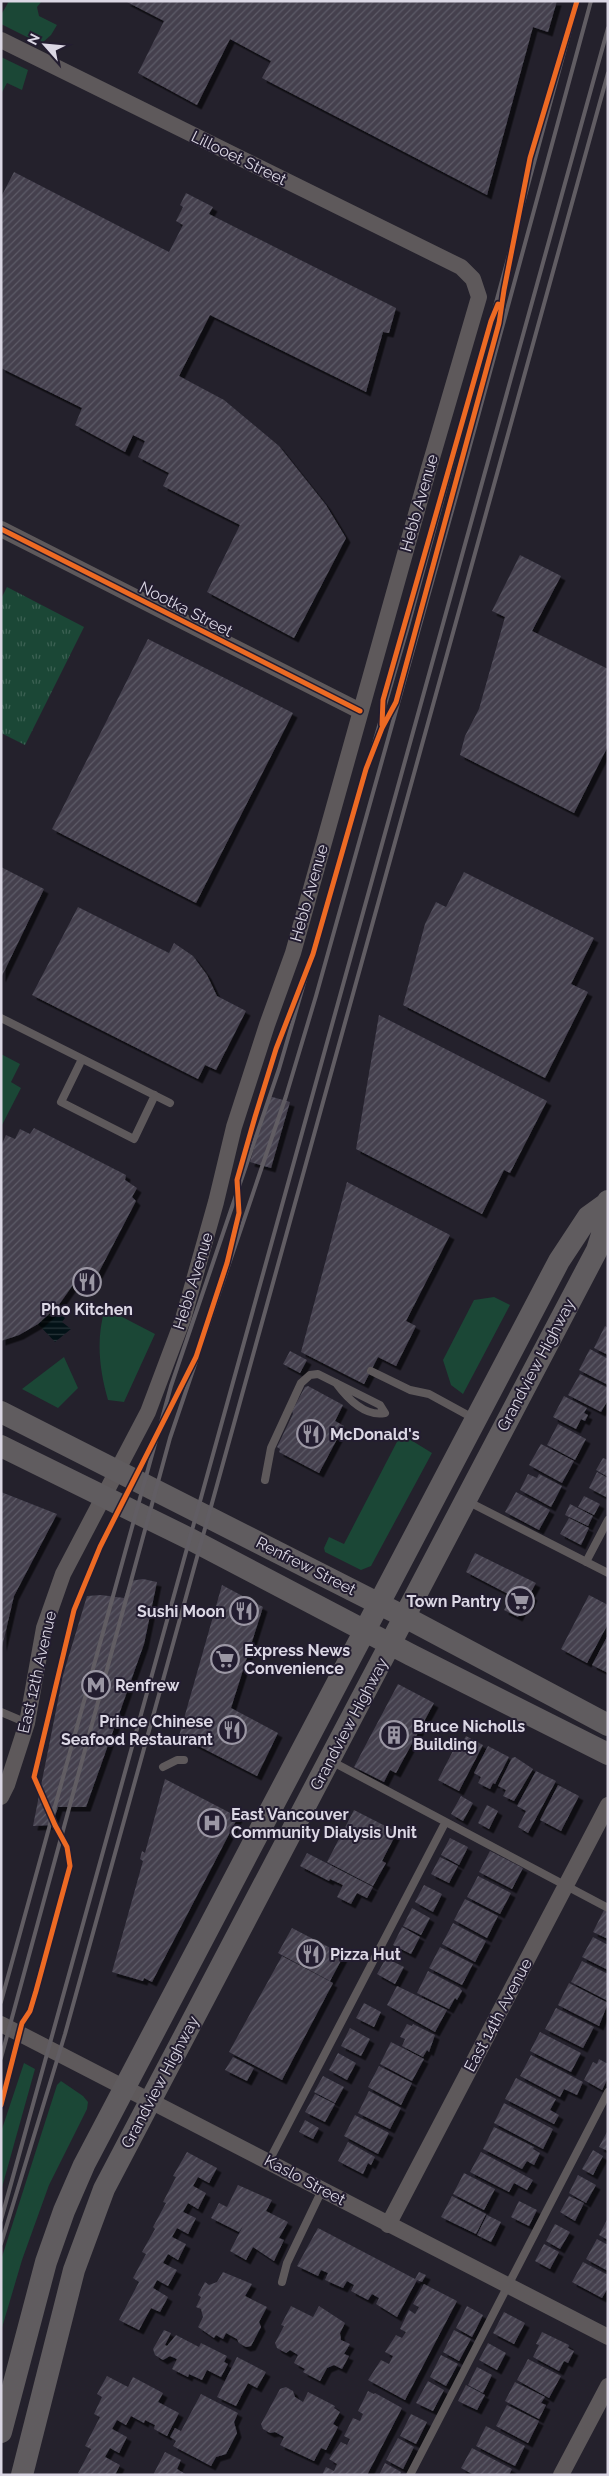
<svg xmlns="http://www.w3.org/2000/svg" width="609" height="2476" font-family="Raleway,sans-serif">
<defs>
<pattern id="park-tufts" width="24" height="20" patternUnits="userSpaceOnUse" patternTransform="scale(1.25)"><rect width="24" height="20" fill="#1b4736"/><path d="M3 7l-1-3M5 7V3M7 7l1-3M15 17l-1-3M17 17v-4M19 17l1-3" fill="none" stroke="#3c6153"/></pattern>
<pattern id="water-rules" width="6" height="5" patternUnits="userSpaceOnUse" patternTransform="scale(1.25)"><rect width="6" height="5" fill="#031217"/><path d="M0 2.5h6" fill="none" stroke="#273439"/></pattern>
<pattern id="building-hatch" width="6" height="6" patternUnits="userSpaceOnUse" patternTransform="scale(1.25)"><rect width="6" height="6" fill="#44404e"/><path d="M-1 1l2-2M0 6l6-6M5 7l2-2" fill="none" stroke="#5e5b67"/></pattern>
<filter id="shadow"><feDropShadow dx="4.5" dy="4.5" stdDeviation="0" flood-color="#0009"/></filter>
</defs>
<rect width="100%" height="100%" fill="#24212c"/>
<!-- grass -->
<path fill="#1b4736" d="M9,1H42L37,7L39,16L57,25L51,35L41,44L1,24V15Z
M1,57L28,70L22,90L7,83L1,94Z
M1,1054L20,1064L11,1082L21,1088L1,1127Z
M494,1297L510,1305L463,1394L451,1385L443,1360L474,1300Z
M105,1308L155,1334L124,1402L108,1400C99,1368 96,1339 105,1308Z
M64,1357L78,1388L58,1408L22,1389Z
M401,1434L432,1453L371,1566L361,1570L325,1552L324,1548L329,1537L344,1544Z
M24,2063L35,2069L1,2191V2132Z
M61,2081L83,2096L88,2102L87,2109L49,2185L22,2260L1,2331V2260L57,2085Z"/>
<!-- park -->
<path fill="url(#park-tufts)" d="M7,587L84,627L25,745L1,733V599Z"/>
<!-- water -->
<path fill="url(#water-rules)" d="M58,1306L60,1308L58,1312L65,1318L62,1322L71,1329L55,1342L38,1324Z"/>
<!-- building -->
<path fill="url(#building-hatch)" filter="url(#shadow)" d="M125,1H557L548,32L533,27L487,195L262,78L271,61L230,39L197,105L138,73L164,21Z
M14,172L169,252L183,225L176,221L183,207L180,205L186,193L213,207L209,214L396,308L389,333L383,332L366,392L210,315L179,376L224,400L279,446L326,505L346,538L294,638L207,592L240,525L163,486L169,473L138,457L145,441L133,435L125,452L75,425L82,408L1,368V197Z
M520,555L561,576L532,631L608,669V746L574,813L460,755L465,736L479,709L505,617L492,611Z
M148,639L293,713L196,903L52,829Z
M1,867L44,889L1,978Z
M464,872L594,938L571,984L588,992L545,1078L403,1005L425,924L436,902L446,907Z
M78,907L169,953L174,943L193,956L207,975L217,996L246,1011L216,1070L205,1065L198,1079L32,995Z
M379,1015L547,1101L510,1173L504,1170L482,1214L356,1149Z
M269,1096L290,1102L271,1168L250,1162Z
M34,1128L126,1175L125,1180L137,1188L132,1197L136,1201L90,1289L75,1282L58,1306L38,1324L19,1335L1,1341V1146L6,1135L15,1139L20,1129L30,1134Z
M347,1182L450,1235L406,1321L416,1326L396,1366L378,1357L364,1384L301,1352Z
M605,1326L608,1328V1355L594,1348Z
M590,1349L608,1359V1385L579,1370Z
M290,1351L307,1360L300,1373L283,1364Z
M580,1374L608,1388V1400L601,1412L568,1395Z
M308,1386L343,1405L335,1421L344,1426L319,1473L279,1452L280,1449L277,1447L293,1414L292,1411L305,1387Z
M564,1396L587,1408L584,1413L588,1415L585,1421L581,1419L576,1429L553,1417Z
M558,1424L586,1439L575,1460L547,1445Z
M541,1444L574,1461L562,1483L529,1465Z
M603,1458L608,1460V1477L596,1470Z
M597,1472L608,1478L606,1497L589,1488Z
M528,1474L537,1478L539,1474L562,1486L551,1507L520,1490Z
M1,1492L57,1514L14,1596L2,1647Z
M516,1492L550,1510L539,1530L505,1512Z
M584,1496L600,1504L594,1515L578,1507Z
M570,1504L593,1516L588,1526L565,1515Z
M569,1518L589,1528L581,1545L560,1534Z
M475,1553L536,1583L530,1594L533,1596L528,1607L524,1605L518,1617L504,1610L512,1596L466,1572Z
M143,1579L157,1582L144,1644L86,1807H58L52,1825L33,1826L63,1675L87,1596L101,1595L124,1598L130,1581Z
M222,1585L263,1607L231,1708L278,1733L257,1776L179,1736Z
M589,1595L608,1605V1624L587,1663L561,1649Z
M608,1635V1673L592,1665Z
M398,1684L434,1703L396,1773L390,1770L384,1782L354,1767Z
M466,1736L483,1745L459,1791L438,1780L456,1745L460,1747Z
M488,1746L509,1757L495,1784L493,1783L490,1789L478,1783L481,1777L474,1773Z
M515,1757L533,1769L514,1801L503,1796L506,1790L498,1786L512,1758Z
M536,1771L556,1781L528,1833L518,1827L526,1811L517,1806Z
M165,1779L238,1817L152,1982L144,1978L143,1981L112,1972L143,1861L140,1859L142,1851L145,1853Z
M558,1785L579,1796L561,1831L540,1820Z
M461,1796L473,1803L463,1821L451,1814Z
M487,1805L498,1811L489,1829L478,1823Z
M354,1810L397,1832L382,1861L386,1863L373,1886L327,1862Z
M450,1838L468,1847L459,1865L441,1855Z
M490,1851L523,1868L512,1889L479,1872Z
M307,1853L373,1887L367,1898L357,1893L351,1904L337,1897L343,1885L330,1879L329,1881L300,1866Z
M440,1857L458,1866L449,1883L431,1874Z
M478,1876L511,1893L500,1914L467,1897Z
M424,1885L442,1894L433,1912L415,1902Z
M465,1899L498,1916L487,1938L454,1920Z
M412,1908L430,1918L421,1935L403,1926Z
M604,1910L608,1912V1939L593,1932Z
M453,1923L486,1941L475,1962L442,1944Z
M402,1927L420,1937L411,1954L393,1945Z
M292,1928L344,1955L330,1981L278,1953Z
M593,1937L608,1945V1970L582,1957Z
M440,1947L473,1964L462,1985L429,1968Z
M282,1956L333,1983L282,2080L229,2052Z
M386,1958L404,1967L395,1984L377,1974Z
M582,1961L608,1974V2001L571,1982Z
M428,1971L460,1988L462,1991L457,2000L455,1998L449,2009L417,1993Z
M569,1983L608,2003L599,2026L558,2005Z
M397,1986L447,2010L435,2032L387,2005Z
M364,2003L381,2012L374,2027L356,2018Z
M556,2008L594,2027L583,2048L545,2029Z
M407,2024L412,2026L413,2024L435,2035L429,2052L427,2050L423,2057L402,2046L405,2039L400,2037Z
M350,2028L370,2039L361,2056L341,2046Z
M540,2032L581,2053L571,2072L530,2051Z
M391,2042L424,2059L412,2081L380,2064Z
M338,2053L356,2063L347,2080L329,2070Z
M531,2055L583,2082L577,2095L564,2089L560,2097L520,2076Z
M233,2057L254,2068L247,2081L225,2070Z
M599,2059L608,2064V2078L602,2090L584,2080L593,2062L597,2064Z
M379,2066L412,2083L401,2105L368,2087Z
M323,2076L344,2087L335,2103L314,2092Z
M516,2078L556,2099L550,2110L559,2115L554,2124L505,2099Z
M369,2091L401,2108L390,2129L358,2113Z
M315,2094L335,2104L325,2122L305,2112Z
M504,2103L553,2129L543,2149L494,2123Z
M355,2115L389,2133L378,2154L344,2136Z
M305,2120L319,2128L313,2139L299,2132Z
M494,2127L534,2147L533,2149L540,2153L534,2165L527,2161L522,2169L483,2149Z
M608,2130V2151L599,2147Z
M348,2142L375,2157L371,2165L368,2163L363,2174L338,2161Z
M593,2150L603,2156L593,2175L582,2169Z
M187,2152L217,2168L209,2183L198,2177L193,2186L206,2193L198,2209L188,2203L183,2212L196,2218L188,2234L177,2228L172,2237L186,2244L178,2260L168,2254L163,2263L177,2270L168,2286L157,2280L153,2288L168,2297L160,2312L151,2308L139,2330L119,2320L139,2282L133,2278L146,2254L142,2252L155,2229L153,2227L166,2203L163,2202L176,2177L173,2176Z
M481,2152L533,2180L527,2190L514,2183L509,2192L470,2172Z
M464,2173L495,2189L484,2210L453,2194Z
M578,2175L596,2185L586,2203L569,2193Z
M238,2185L272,2200L266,2211L288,2222L279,2238L284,2240L274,2261L253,2247L246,2260L230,2251L243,2226L239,2232L211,2218L219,2203L227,2207Z
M452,2196L486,2214L476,2234L441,2217Z
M569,2196L584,2203L575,2221L560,2212Z
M519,2201L537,2210L529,2226L511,2217Z
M487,2215L501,2222L491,2242L477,2235Z
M608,2218V2240L599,2235Z
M555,2224L570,2232L560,2249L546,2241Z
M318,2228L415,2279L419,2272L426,2275L422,2282L417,2280L397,2317L376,2304L379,2298L372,2294L368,2300L351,2291L354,2285L347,2281L343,2288L325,2280L328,2273L321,2270L318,2276L297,2266Z
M597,2239L608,2245V2271L586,2259Z
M544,2244L559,2252L550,2269L535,2261Z
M583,2262L608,2275V2288L602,2298L572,2282Z
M223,2272L252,2284L245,2296L267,2307L259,2322L261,2327L251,2346L246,2347L239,2343L237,2339L226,2333L223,2339L216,2335L214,2338L198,2327L203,2317L201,2309L196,2307L201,2297L198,2295L205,2282L209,2285L217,2282Z
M424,2284L457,2301L405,2400L368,2380L381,2360L389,2364L393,2356L385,2352L396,2335L402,2338L406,2332L400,2329L409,2310L415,2314L419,2307L413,2304Z
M291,2306L313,2317L319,2306L345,2323L340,2333L341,2340L350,2344L344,2354L349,2356L342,2369L334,2365L327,2368L320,2381L303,2372L305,2369L294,2363L298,2355L290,2350L286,2353L277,2348L275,2343L284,2326L281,2325Z
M467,2306L483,2315L472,2337L456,2328Z
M504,2312L525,2323L514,2344L493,2333Z
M164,2330L171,2333L165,2345L167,2346L176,2335L199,2347L201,2343L227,2356L224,2362L228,2364L221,2377L207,2370L202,2380L189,2374L188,2377L172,2369L177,2359L170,2356L163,2360L155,2355L153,2349Z
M454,2330L471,2339L459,2361L443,2352Z
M542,2332L569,2345L568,2348L574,2351L568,2363L564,2361L559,2371L533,2357L539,2345L536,2344Z
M488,2343L506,2353L497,2370L479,2360Z
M441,2355L458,2364L446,2386L430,2377Z
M237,2357L266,2372L257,2388L248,2383L236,2406L217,2397Z
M528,2359L561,2376L549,2398L517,2380Z
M477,2367L492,2375L483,2393L468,2385Z
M107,2376L128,2387L133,2377L163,2393L158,2402L179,2413L167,2436L154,2429L155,2425L145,2420L144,2423L131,2416L126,2425L117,2420L112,2429L127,2437L119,2453L110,2448L105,2457L120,2465L115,2475H81L78,2473L91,2449L85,2446L100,2417L94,2414L102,2397L97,2394Z
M428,2381L444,2390L433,2411L416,2403Z
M515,2382L545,2397L541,2403L546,2405L539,2419L505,2401Z
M466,2385L485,2395L477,2410L458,2401Z
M286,2387L293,2391L295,2397L303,2402L308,2392L335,2406L334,2408L340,2412L333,2424L338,2427L326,2450L321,2448L314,2461L280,2445L284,2437L275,2432L270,2433L263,2429L261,2424L280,2389Z
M368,2391L374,2394L375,2393L402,2408L367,2475H322L326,2467L334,2471L337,2464L329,2459L341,2442L347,2445L350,2439L344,2436L353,2418L360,2421L363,2414L358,2411Z
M201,2394L238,2413L234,2422L237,2433L226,2454L216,2457L211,2466L173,2446L176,2441L170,2437L175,2428L181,2431Z
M507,2405L539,2421L528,2443L496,2426Z
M411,2414L427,2422L416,2444L400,2436Z
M486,2426L525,2446L515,2466L476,2446Z
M398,2438L414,2447L403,2469L386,2460Z
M472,2448L512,2469L509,2475H474L461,2468Z
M165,2452L181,2460L177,2469L187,2475H153Z
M385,2463L401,2472L400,2475H379Z"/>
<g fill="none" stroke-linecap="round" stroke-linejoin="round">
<!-- lane -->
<path stroke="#5e595b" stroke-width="8" d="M1,1018L170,1103
M82,1059L61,1102L134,1139L155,1095
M371,1371L410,1390L429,1394L473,1418
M265,1480L271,1448L301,1383L310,1375L318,1374L380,1405L385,1413C365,1417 347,1398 336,1383
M467,1501L608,1573
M586,1562L608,1520
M1,1712L27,1723
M331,1761L608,1908
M163,1767L177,1760H184
M269,2161L445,1823
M282,2282L287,2263L322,2190
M410,2475L608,2092"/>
<!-- street -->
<path stroke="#5e595b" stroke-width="16" d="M1,40L461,267L473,279L479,297L429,468L293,953L267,1025L234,1127L216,1202L183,1319L148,1412L63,1574L44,1628L27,1723L7,1785L1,1797
M1,529L360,711
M1,2024L608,2337
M388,2225L608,1805
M561,2475L608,2386"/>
<!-- secondary -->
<path stroke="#605c5f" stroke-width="22" d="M1,1412L405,1617L608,1725
M1,1446L190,1539L411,1655L608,1754
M1,2432L46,2262L64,2211L84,2165L559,1261L588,1217L606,1204
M22,2475L74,2270L104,2189L597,1250L605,1225L608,1201"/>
<!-- rail -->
<path stroke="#615d63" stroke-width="4" d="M1,2002L171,1386L279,1069L407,630L578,1
M1,2058L170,1438L286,1096L316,996L459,486L591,1
M1,2220L608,28
M1,2244L65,2034L608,73"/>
<defs>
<path id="cycleway" d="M1,529L360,711
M382,725L383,700L491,321L498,304
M1,2105L22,2023L30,2011L36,1991L70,1866L67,1847L55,1825L34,1777L74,1610L100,1547L196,1357L227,1263L239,1213L237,1180L255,1117L276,1049L313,954L366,769L382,728L396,702L499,323L504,290L530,158L577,1"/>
</defs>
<!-- cycleway casing -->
<use href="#cycleway" stroke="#231d30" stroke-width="8"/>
<!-- cycleway -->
<use href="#cycleway" stroke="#ed6a23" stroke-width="5"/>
</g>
<!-- icons -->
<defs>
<symbol id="restaurant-ring" viewBox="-11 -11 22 22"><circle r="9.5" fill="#231d30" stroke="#9b97a4" stroke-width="1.5"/><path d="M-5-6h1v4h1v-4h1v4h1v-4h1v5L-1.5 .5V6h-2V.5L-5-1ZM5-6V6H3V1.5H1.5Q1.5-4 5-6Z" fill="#9b97a4"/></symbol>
<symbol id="supermarket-ring" viewBox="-11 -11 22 22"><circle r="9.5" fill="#231d30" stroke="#9b97a4" stroke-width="1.5"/><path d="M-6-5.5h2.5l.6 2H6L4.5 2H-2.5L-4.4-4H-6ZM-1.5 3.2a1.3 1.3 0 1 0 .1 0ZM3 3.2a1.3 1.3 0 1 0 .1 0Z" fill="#9b97a4"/></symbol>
<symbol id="metro-ring" viewBox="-11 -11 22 22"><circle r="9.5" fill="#231d30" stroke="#9b97a4" stroke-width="1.5"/><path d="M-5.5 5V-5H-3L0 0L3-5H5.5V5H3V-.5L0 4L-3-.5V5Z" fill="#9b97a4"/></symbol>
<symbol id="building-ring" viewBox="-11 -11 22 22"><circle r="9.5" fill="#231d30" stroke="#9b97a4" stroke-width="1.5"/><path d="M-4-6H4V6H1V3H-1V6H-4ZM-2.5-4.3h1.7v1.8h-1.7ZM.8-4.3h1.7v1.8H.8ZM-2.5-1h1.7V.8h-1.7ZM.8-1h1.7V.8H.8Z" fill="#9b97a4"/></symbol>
<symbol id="hospital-ring" viewBox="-11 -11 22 22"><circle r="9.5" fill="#231d30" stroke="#9b97a4" stroke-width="1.5"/><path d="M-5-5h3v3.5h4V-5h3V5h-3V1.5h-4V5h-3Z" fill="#9b97a4"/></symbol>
</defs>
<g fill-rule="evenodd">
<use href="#restaurant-ring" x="71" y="1266" width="32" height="32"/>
<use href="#restaurant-ring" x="295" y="1418" width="32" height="32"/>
<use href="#supermarket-ring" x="504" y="1585" width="32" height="32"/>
<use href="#restaurant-ring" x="228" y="1595" width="32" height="32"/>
<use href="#supermarket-ring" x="209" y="1643" width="32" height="32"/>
<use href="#metro-ring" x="80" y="1669" width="32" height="32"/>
<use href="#restaurant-ring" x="216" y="1714" width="32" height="32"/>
<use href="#building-ring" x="378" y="1719" width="32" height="32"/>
<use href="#hospital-ring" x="196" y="1807" width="32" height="32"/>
<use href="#restaurant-ring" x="295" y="1938" width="32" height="32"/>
</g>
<g text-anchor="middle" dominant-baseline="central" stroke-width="4" stroke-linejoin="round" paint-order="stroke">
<!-- street labels -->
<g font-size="16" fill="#dbd7e4" stroke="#231d30">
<text transform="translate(239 158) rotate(26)">Lillooet Street</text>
<text transform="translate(419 503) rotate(-74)">Hebb Avenue</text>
<text transform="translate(186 609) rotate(27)">Nootka Street</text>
<text transform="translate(309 893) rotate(-74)">Hebb Avenue</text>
<text transform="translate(193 1281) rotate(-73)">Hebb Avenue</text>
<text transform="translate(536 1365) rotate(-62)">Grandview Highway</text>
<text transform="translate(306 1566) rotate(27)">Renfrew Street</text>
<text transform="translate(37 1672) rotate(-77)">East 12th Avenue</text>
<text transform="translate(349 1724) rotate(-62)">Grandview Highway</text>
<text transform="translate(498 2015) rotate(-62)">East 14th Avenue</text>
<text transform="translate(160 2082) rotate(-62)">Grandview Highway</text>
<text transform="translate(305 2180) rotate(28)">Kaslo Street</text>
</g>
<!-- poi labels -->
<g font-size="16" font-weight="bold" fill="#dbd7e4" stroke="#231d30" text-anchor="start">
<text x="87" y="1309" text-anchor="middle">Pho Kitchen</text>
<text x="330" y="1434">McDonald's</text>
<text x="501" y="1601" text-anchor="end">Town Pantry</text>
<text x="225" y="1611" text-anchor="end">Sushi Moon</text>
<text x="244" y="1650">Express News<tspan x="244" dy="18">Convenience</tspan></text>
<text x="115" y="1685">Renfrew</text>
<text x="213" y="1721" text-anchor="end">Prince Chinese<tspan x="213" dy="18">Seafood Restaurant</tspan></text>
<text x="413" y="1726">Bruce Nicholls<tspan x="413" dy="18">Building</tspan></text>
<text x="231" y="1814">East Vancouver<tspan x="231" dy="18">Community Dialysis Unit</tspan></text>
<text x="330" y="1954">Pizza Hut</text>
</g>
</g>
<!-- border -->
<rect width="609" height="2476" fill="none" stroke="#dbd7e4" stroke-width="5"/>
<!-- north arrow -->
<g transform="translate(45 45) rotate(297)" stroke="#231d30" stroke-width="4" paint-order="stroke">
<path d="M0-4L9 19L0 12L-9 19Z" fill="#dbd7e4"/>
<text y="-8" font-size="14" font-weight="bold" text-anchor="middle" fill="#dbd7e4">N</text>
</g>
</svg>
